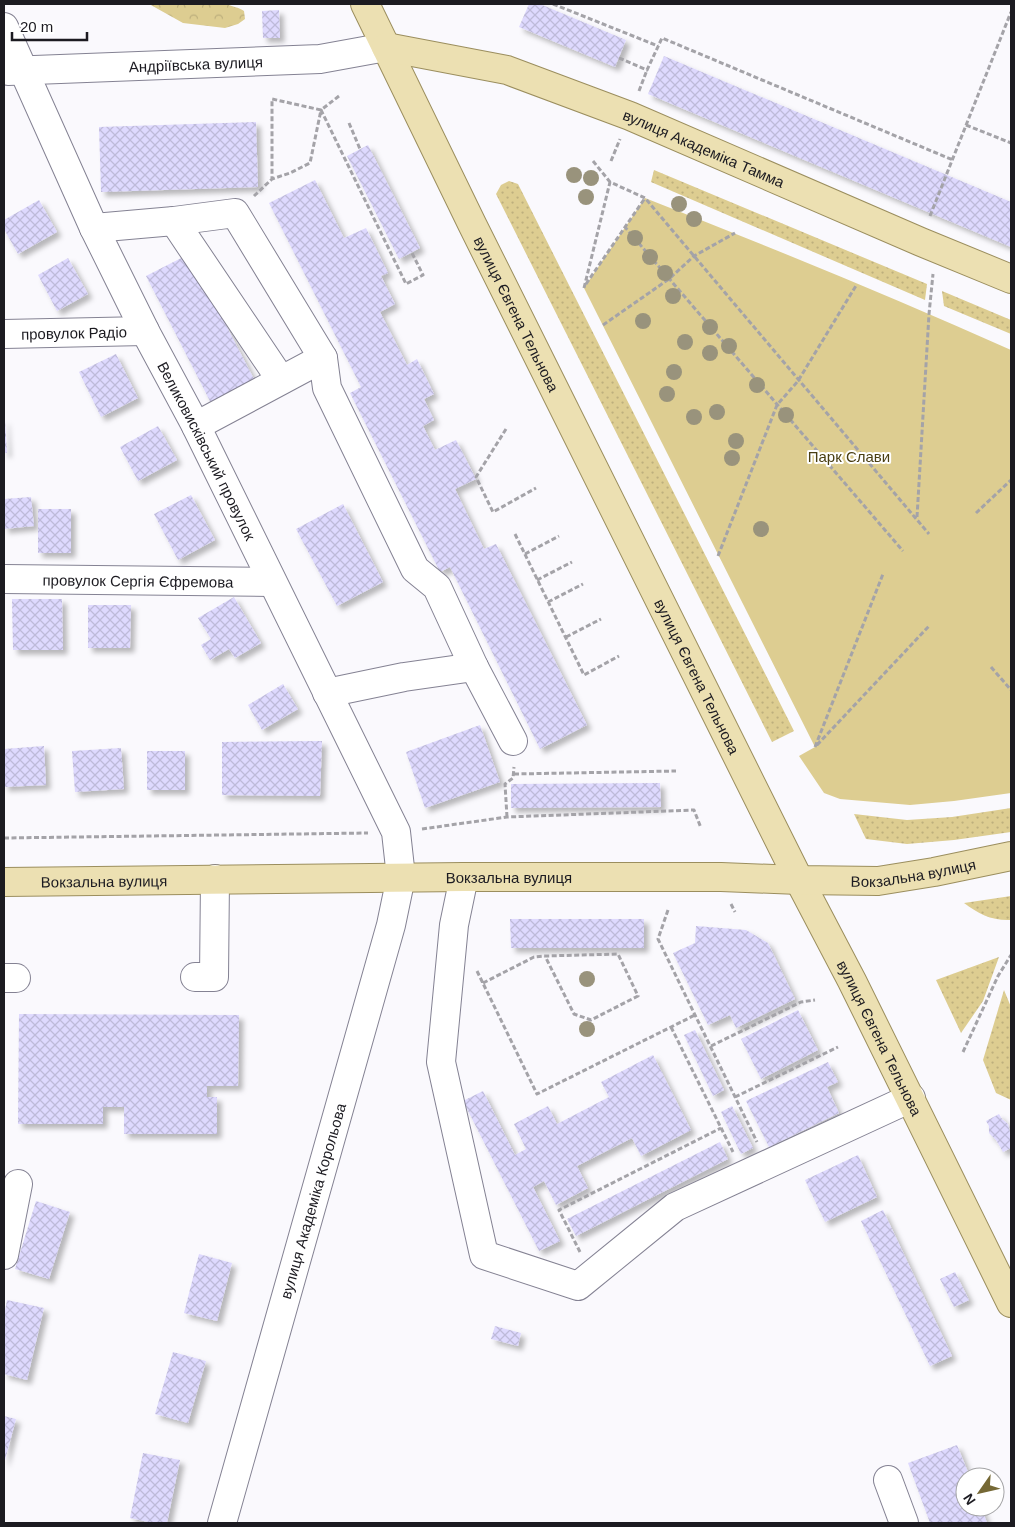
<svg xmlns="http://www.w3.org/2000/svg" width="1015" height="1527" font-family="Helvetica,sans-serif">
<defs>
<pattern id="grass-dots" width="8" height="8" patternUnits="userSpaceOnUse" patternTransform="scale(1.25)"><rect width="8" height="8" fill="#ddcd91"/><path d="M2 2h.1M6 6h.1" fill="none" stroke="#bdaf7d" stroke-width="1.8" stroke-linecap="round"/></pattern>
<pattern id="forest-crowns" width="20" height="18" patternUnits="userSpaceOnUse" patternTransform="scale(1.25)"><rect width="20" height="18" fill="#ddcd91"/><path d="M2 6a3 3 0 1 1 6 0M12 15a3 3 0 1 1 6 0" fill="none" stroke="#bdaf7d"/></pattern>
<pattern id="building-cross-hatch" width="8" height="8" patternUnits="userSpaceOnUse" patternTransform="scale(1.25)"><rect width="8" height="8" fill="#ded9fe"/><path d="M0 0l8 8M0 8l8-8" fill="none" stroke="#bebad9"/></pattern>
<filter id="shadow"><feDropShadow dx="4.5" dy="4.5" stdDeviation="2.5" flood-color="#0004"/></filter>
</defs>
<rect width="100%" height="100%" fill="#faf9fd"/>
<!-- grass -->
<path fill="url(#grass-dots)" d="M654,170L927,284L925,300L651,182Z
M509,181L518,184L794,731L772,742L496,194L501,185Z
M942,291L1011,320V334L944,306Z
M1011,808V832L954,840L907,844L866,839L854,814L907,820L952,817Z
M1011,896V920C992,921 979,914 964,903Z
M999,957L983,1001L961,1033L936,980Z
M1004,990L1011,1007V1100L996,1093L983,1060Z"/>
<!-- forest -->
<path fill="url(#forest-crowns)" d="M149,4H227C232,7 239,7 244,11L245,19L238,24L225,28L183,23Z"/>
<!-- green -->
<path fill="#ddcd91" d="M645,198C768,246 890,296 1011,350V793L954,801L910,805L840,799L824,793L799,756L815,747L584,288Z"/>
<!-- building -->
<path fill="url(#building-cross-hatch)" filter="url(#shadow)" d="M529,4H540L626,40L615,67L519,27Z
M279,10L280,38H263L262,11Z
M664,56L1011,202V247L648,94Z
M256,122L258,187L101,192L99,127Z
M368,145L420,248L399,259L347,156Z
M315,180L344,238L366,228L388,273L381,276L395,304L380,312L407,365L417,359L434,394L424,399L434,420L423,426L435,450L456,440L476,479L455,489L484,549L496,544L587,725L540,749L450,567L440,572L350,393L361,387L269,203Z
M39,200L57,232L18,254L4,229V220Z
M189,254L257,385L213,407L146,276Z
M68,258L88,294L57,311L38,275Z
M116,354L138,398L101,417L79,372Z
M4,420H5L7,453H4Z
M158,426L177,460L138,481L120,447Z
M191,495L215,540L178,560L154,514Z
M31,497L34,526L4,529V499Z
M343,504L383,582L337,606L296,529Z
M38,509H71V553H38Z
M234,597L261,643L235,658L229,649L210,660L201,645L211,639L198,618Z
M12,599H62L63,650H13Z
M88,605H131L130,648H88Z
M283,684L298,709L262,730L248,705Z
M480,725L500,782L425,808L406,752Z
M322,741L320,796L222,795V742Z
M44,746L46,785L4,787V749Z
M121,748L124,789L75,792L72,751Z
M147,751H185V790H147Z
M660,783L661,807L511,808V784Z
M510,919H644V948H511Z
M696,926L746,930L768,943L795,999L736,1028L730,1015L708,1025L673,953L695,943Z
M798,1010L818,1050L761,1079L741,1039Z
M19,1014L239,1015L238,1086H207V1097H217V1134H124V1107H103V1124H18Z
M695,1030L724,1090L713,1096L684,1035Z
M653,1055L691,1130L641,1156L632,1138L577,1166L588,1188L556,1205L544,1181L533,1187L560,1241L539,1251L463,1101L483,1091L515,1155L526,1149L514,1124L548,1106L557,1124L609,1097L601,1082Z
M828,1062L838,1082L827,1087L839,1113L769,1147L746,1101Z
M732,1106L753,1148L741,1154L721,1112Z
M999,1114L1002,1119L1008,1124L1011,1136V1148L1003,1152L996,1140L989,1133V1126L986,1121Z
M720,1142L728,1159L576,1236L567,1219Z
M858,1155L877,1197L825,1222L805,1180Z
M36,1201L70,1212L49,1279L15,1269Z
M883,1210L952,1356L930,1366L861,1221Z
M199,1254L232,1263L217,1321L184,1313Z
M955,1272L969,1300L954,1307L940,1279Z
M7,1300L44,1308L27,1380L4,1374V1316Z
M495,1326L521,1333L518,1346L491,1339Z
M173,1352L206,1361L188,1423L155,1414Z
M4,1416L16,1419L4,1464Z
M957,1445L970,1477H965V1507H981L987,1523H930L908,1463Z
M143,1453L180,1460L167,1523H153L130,1518Z"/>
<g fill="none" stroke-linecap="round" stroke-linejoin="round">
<defs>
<g id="minor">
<path id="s1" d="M4,27L94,228L145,331L196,426L396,832L401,877L391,925L222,1523"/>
<path id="s2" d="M8,71L320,59L386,47"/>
<path d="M174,221L281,380"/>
<path d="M94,228L174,221L235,213L323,358L327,388L415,569L437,587L474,667L513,741"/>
<path id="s3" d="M4,334L145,331"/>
<path d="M196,426L323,358"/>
<path id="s4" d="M4,579L272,582"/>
<path d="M327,693L404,677L474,667"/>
<path d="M464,877L454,925L441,1062L484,1255L578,1286L675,1207L911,1098"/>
<path d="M195,977H214L215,879"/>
<path d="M4,978H16"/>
<path d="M4,1255L18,1184"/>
<path d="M888,1480L904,1523"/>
</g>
<g id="major">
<path id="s5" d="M365,4L472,224L799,880L852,981L1011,1303"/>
<path id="s6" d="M386,47L507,70L630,116L921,242L1011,279"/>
<path id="s7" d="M4,882L464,877H721L799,880L878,881L934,872L1011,856"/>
</g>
</defs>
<!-- minor casing -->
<use href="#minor" stroke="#848293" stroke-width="30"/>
<!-- major casing -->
<use href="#major" stroke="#9b8e5e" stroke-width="30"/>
<!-- path -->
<path stroke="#a4a3a8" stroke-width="3" stroke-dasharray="5 2.5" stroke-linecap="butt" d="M553,4L658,46
M619,58L647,70L662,38L953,160
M639,91L647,70
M339,96L321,110L406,284L423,275L412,253
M349,123L360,149
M966,125L1011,143
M593,161L610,182
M611,161L620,139
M254,196L272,179V99L321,110L310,163L290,173L272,179
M930,216L1011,12
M624,226L903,551
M586,284L645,198
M584,288L610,182L645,198L929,534
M603,325L669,279L694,256L735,233
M506,429L476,477L493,512L536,488
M976,513L1011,480
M917,517L929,314L933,274
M515,534L584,675L619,656
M525,554L559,536
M718,556L777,405L798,381L857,284
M537,580L572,562
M548,602L583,584
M566,637L601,619
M991,667L1011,690
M817,745L929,626
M815,747L883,574
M514,774L676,771
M507,817L505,784L513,778L514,767
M422,829L507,817L694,810L701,828
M4,838L368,833
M731,904L735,912
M668,910L658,939L757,1142
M477,971L537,1094L695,1015
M483,983L534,957L545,956L618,954L638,996L591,1020L574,1014L545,956
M671,1027L733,1152
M711,1046L801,1002L815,1000
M963,1052L998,976L1011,955
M735,1097L838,1047
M580,1252L559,1210L721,1128"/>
<!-- minor -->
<use href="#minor" stroke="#fff" stroke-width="28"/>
<!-- major -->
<use href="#major" stroke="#ece0b2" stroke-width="28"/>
</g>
<!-- trees -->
<g fill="#99937c">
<circle cx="574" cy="175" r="8"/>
<circle cx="591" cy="178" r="8"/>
<circle cx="586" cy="197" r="8"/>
<circle cx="679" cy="204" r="8"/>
<circle cx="694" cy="219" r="8"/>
<circle cx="635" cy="238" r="8"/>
<circle cx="650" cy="257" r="8"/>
<circle cx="665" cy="273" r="8"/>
<circle cx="673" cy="296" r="8"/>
<circle cx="643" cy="321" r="8"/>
<circle cx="710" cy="327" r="8"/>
<circle cx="685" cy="342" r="8"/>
<circle cx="729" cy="346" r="8"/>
<circle cx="710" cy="353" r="8"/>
<circle cx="674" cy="372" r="8"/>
<circle cx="757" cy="385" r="8"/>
<circle cx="667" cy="394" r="8"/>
<circle cx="717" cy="412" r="8"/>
<circle cx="786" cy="415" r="8"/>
<circle cx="694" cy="417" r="8"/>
<circle cx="736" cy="441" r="8"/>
<circle cx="732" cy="458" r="8"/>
<circle cx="761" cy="529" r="8"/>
<circle cx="587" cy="979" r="8"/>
<circle cx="587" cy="1029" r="8"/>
</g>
<g text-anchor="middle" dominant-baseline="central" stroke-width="4" stroke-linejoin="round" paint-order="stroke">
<!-- street labels -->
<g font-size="15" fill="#1c1b21" stroke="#fff">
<text stroke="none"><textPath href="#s2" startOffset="188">Андріївська вулиця</textPath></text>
<text stroke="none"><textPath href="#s6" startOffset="335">вулиця Академіка Тамма</textPath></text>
<text stroke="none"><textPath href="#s5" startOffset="345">вулиця Євгена Тельнова</textPath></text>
<text stroke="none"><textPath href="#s3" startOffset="70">провулок Радіо</textPath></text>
<text stroke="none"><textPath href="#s1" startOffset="470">Великовисківський провулок</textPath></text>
<text stroke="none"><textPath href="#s4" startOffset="134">провулок Сергія Єфремова</textPath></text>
<text stroke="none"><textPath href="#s5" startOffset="750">вулиця Євгена Тельнова</textPath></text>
<text stroke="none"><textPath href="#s7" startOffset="910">Вокзальна вулиця</textPath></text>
<text stroke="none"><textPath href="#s7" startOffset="505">Вокзальна вулиця</textPath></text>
<text stroke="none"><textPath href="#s7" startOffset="100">Вокзальна вулиця</textPath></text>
<text stroke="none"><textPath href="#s5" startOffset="1155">вулиця Євгена Тельнова</textPath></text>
<text transform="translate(313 1201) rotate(-74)">вулиця Академіка Корольова</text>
</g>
<!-- park labels -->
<g font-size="15" fill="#4a3f13" stroke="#fff">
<text x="849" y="456">Парк Слави</text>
</g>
</g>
<!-- border -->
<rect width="1015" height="1527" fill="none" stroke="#1c1b21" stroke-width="10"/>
<!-- north arrow -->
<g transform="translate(980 1492) rotate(236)"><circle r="24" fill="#ffffff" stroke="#a4a4a6"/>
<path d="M0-4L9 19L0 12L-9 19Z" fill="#756835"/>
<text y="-8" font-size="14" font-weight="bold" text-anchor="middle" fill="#1c1b21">N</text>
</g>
<!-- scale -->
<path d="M12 32v8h75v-8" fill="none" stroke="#1c1b21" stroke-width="2.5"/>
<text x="20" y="32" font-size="15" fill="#1c1b21" stroke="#ffffff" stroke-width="4" paint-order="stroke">20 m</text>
</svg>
